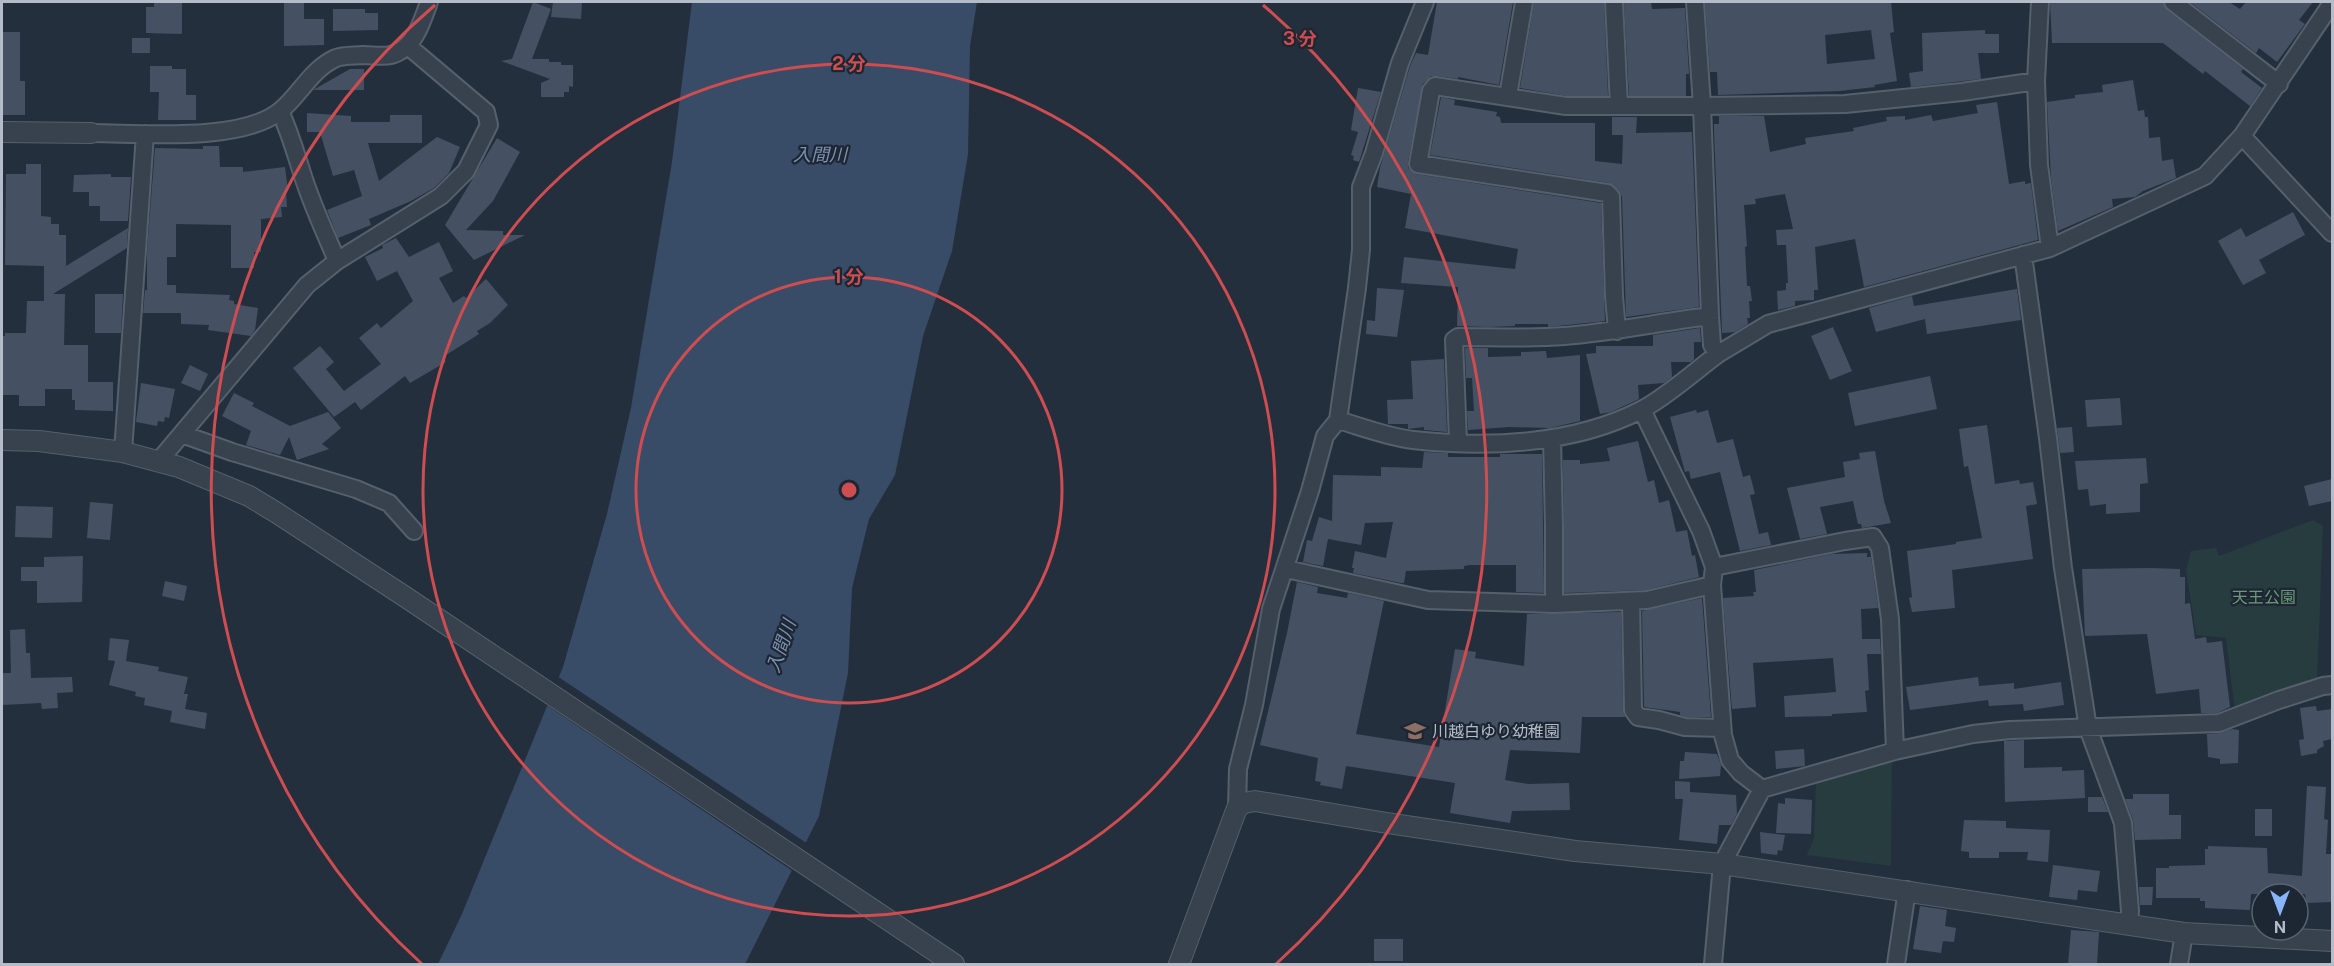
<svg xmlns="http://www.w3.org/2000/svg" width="2334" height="966" font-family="'Public Sans','Noto Sans JP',sans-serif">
<rect width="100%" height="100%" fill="#242f3e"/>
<!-- green -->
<path fill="#263c3f" d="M2313,520L2323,526L2317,680L2235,712L2226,638L2196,635L2186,570L2191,551L2216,548L2219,556Z
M1892,758L1891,866L1807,855L1814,838L1816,781Z"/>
<!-- water -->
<path fill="#394c67" d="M692,2H977L970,46L968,154L952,251L923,336L895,475L869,519L852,588L848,673L819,816L745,964H438L462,914L563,667L607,514L631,408L672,162Z"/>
<!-- pier -->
<path fill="#242f3e" d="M557,676L808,844L794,872L545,704Z"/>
<!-- building -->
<path fill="#455162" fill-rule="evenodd" d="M154,2H182V34L146,33V7H154Z
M284,2H304V19H324V45L284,46Z
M533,2L551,9L532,59H549V62H561V65H573V87L569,86V92H564V97H541V83L550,79L501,61L512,59Z
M553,2H582L581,19L551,17Z
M1437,2H1513L1499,85L1458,77V79L1437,76H1431L1423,84L1408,162V168L1416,174L1601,203L1605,321L1548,327V324H1515V326L1487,327L1457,326L1458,287L1401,283L1404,257L1515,269L1518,249L1405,228L1411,194L1377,187L1380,168L1410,66L1416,53L1428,55Z
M1534,2H1604L1608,96H1567L1520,88Z
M1624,2H1651L1652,9L1685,8L1689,74H1686V96H1629Z
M1705,2H1891L1894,32L1890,33L1897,81L1874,85L1875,87L1840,91L1718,95L1717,72H1710ZM1871,30L1875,59L1827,64L1825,35Z
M2050,2H2163L2167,10L2243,69L2241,72L2262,88L2250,106L2205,71L2203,74L2163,43H2052Z
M2190,2H2229L2240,9L2246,2H2313L2299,20L2305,24L2277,62L2259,48L2256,53Z
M333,9H365V13H378V30L333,31Z
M1985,30V34H1999V53H1978L1981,79L1911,87L1909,73L1923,71L1922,33Z
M2,32H20V81H25V115H2Z
M132,38H150V53H132Z
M150,66H172V69H186V95H196V120H158L159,92H150Z
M350,69H364V90H313Z
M2133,80L2138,111L2144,110L2145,117H2148L2149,138L2160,137L2162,161L2173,159L2176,178L2143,191L2135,197L2112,199L2113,207L2058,231L2051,178L2047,102L2075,98V95L2103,92L2102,85Z
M1358,88L1381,92L1359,162L1353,160L1354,156L1351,155L1358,132L1351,130Z
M1441,97L1455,100L1454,105L1497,112L1496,116L1500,117L1501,123H1595V161L1622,164L1623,135H1612V117H1637L1636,133L1692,132L1699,307L1626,317L1622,197L1618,190L1609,183L1430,155Z
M1997,102L2009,184L2025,181V184L2031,183L2038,240L1864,287L1855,239L1815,247L1818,290H1814V300L1795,301V306L1778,310L1777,291L1786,290V283H1788L1786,245H1777L1776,230L1793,229L1785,194L1755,199L1756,204L1744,205L1747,246L1745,247L1747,286H1750L1752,301H1749L1750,318H1747L1748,324L1735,332L1722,333L1714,132V124H1719V116H1764L1770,152L1806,144L1805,138L1854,131L1853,128L1887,121L1886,117L1905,116V120L1931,115L1933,121L1978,113L1976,105Z
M307,113L351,116V122H390V115H422V143H368L379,181L437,137L460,147L449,173L434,188L411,201L369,219L371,225L338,238L327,210L362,196L354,170L333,176L320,132H307Z
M497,138L520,152L493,201L466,230L503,231V235H525L474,260L445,225Z
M203,146H219L220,167H243V172L285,167L288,190H286L287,207H281L282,217L261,219V252H254V268H231V225L176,224V257H167V285H176V293L230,295L229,300L234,301V304L258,308L255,330L251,336L208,330L209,325L181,324V313H143L145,290H147V251L155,148L203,149Z
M26,164H41V216L51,217V224H59V235H66V266L128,228L127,248L53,294H65L64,345H88V382H113V411L75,410V400H72V389H45V406H19V395H2V336H5V333H26L27,301H44V266L5,265L6,174H26Z
M111,174V177H131L128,221H100V206H89V192H73L74,175Z
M2293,212L2305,235L2259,260L2266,273L2243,285L2218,241L2241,228L2246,237Z
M396,238L409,257L439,242L453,271L439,278L453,303L464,296L466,298L486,279L508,305L490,323L477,331L479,334L443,357L446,362L410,383L405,376L361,410L355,402L334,417L293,368L320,346L334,362L326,369L344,391L381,364L359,338L377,323L381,328L413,301L397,271L377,281L365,257L383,248L382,245Z
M1377,288L1404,290L1397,337L1366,334L1367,320L1375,321Z
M2017,289L2021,320L1927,334L1925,319L1876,332L1869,308L1912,296L1914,306Z
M95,294H123L121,333H95Z
M1833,327L1852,371L1830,380L1811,336Z
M1700,328L1701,342H1694V359L1691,362H1671L1672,377L1664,383L1638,385L1639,399L1611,412L1600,414L1586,354L1596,353V346H1653V335Z
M1465,348H1488V357L1521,356V352L1546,351L1547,358L1580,355V421L1550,428L1509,427L1468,430L1467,411H1474L1472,378H1466Z
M1444,359L1447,432L1424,430V427L1408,429V424H1388L1387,400L1413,399L1411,361Z
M190,365L208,374L200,391L181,383Z
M1930,376L1937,409L1855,426L1848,393Z
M141,383L175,389L169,418L165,417L164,422L158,421L157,426L136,422Z
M234,393L254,403L252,406L290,426L328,412L341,428L322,444L329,449L297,460L289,437L280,455L246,445L251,431L222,416Z
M2120,398L2122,425L2087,427L2085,400Z
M1696,410L1697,413L1708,410L1717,443L1733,439L1743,477L1750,475L1755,494L1750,495L1759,534L1768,532L1771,545L1740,551L1720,472L1691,479L1689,471L1685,472L1670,417Z
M1987,425L1995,484L2019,480L2020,484L2033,482L2037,504L2026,506L2033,559L1952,570L1955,608L1912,612L1909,598L1912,597L1907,551L1956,544V542L1982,538L1968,466L1964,467L1959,429Z
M2072,427L2074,452L2060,453L2057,428Z
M1638,441L1648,482L1654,480L1659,503L1669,500L1676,532L1687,530L1692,556L1695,555L1699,577L1646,590L1564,593L1563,460H1580V464L1610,461L1607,448Z
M1875,451L1884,501L1891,523L1862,528L1861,524H1858L1853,501L1820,507L1827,534L1800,539L1787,488L1845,477L1843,462L1860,459L1859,453Z
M1424,452L1448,453V457H1500V454H1542L1544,593L1516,592V565H1470L1464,566V569L1406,571L1404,583H1401L1353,573L1354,568H1352L1355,551L1386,558L1393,522L1365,523L1361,545L1328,539L1323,566L1303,562L1307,540L1312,541L1319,517L1332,521L1333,475L1381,476V467L1422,468Z
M2146,458L2148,483L2140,484V512L2106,514V504L2090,506L2088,489L2078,490L2075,461Z
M2332,479V501L2309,506L2304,486Z
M90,502L113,504L110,540L87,538Z
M16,506L53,507L52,538L15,537Z
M1867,553V557H1871L1878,608L1861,609L1862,639H1880L1881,654H1867L1869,690L1865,691L1867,712L1832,714V716L1785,717L1784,696L1836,692L1833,658L1753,663L1756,707L1732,709L1723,598L1754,596L1753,592H1756L1754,570L1832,554Z
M83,556L82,602L37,603V581H21V567H44V557Z
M2150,568L2180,569V577H2185V604L2190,603L2195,639L2206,637L2207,643L2222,641L2230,707L2217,713H2201L2199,689L2156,694L2147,634L2085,636L2082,569Z
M165,581L187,586L184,601L162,596Z
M1297,582L1318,587L1317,593L1347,598L1348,593L1384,601L1356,734L1439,747L1455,649L1476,652L1475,658L1524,666L1527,614L1621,612L1623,710L1625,717H1582L1580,753L1510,750L1505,780L1528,784L1569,783L1570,810L1512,811L1510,823L1450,813L1455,783L1346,766L1342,789L1320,785L1321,782L1315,781L1318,758L1260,745L1287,633Z
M1702,598L1711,717H1687L1680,715V712L1644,707L1642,611Z
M25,629L26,653H30L31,678L72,677L73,692L57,693L58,708L42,709L41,703L2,705V673H11L10,630Z
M110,638L129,640L126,661L159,667L158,671L188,677L184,694H188L185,709L207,713L205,729L170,722L172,711L144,705L145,698L135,696L136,692L109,685L115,661L108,660Z
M1978,677L1979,686L2014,683V689L2061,682L2064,705L2024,711L2023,704L1989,706L1988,700L1910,710L1906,687Z
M2316,706L2317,711L2332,709V739L2323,741L2324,746L2317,750V753L2301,756L2299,740L2304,739L2300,708Z
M2232,729L2239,730L2238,763L2220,764V759L2208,757L2207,734L2220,733Z
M2024,740V768L2062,767V771L2084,770L2085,798L2005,802L2004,741Z
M1804,749L1805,766L1776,769L1775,751Z
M1685,752L1717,754L1721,765L1720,776L1679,779L1680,761H1684Z
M1675,781L1690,782V792L1736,795L1737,814L1731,825H1719L1717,844L1679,840L1683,799H1675Z
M2307,786L2326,787L2324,819L2328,820L2326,854H2332V902L2306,903L2305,894H2251L2250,910L2205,908V901H2200V898H2156V868H2169V866L2205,865V849H2208V846L2267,848L2268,873L2302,876Z
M2133,794H2169V815H2181V839L2135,840L2133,820L2125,799H2133Z
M2088,797H2102L2108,812H2088Z
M1785,798L1812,800L1811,834L1776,833L1778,803L1785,804Z
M2255,809H2272V836H2255Z
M1964,820L2006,821V828L2050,830L2048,862L2027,860L2028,852H1999V858H1969V852L1961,851Z
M1760,832L1785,835L1782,851L1778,850L1777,855L1761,853Z
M2053,865L2100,871L2097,892L2078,890L2077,900L2049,897Z
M2139,887H2153L2152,905H2140Z
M1920,906L1947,910L1945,926L1956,928L1954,942L1943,941L1941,953L1913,949Z
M2071,930L2099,932L2097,964H2068Z
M1374,939H1403V961H1374Z"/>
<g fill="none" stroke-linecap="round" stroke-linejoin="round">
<defs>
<path id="minor" d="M1614,2L1619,106
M2040,2L2036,81L2039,165L2050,248
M2173,2L2279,84
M1508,96L1524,2
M280,111C290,133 295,151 302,173C311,203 325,232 337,261
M91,133C141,133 240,143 280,111C300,95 311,69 336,58C344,55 355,56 363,55C372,55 383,57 391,55C414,49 422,22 429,2
M2242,136L2332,233
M2023,255L2048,438L2063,568L2088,728L2123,823L2130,911L2129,925
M1617,331L1614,296L1611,197L1607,193L1418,164L1431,91L1435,86L1566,106H1702L1845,104L1962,92L2036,81
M1718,354L1768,324L2050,248L2205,176L2242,136L2332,3
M1642,410L1701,531L1714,567L1712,585L1723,735L1730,760L1741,773L1762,789
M1338,420C1362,427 1388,437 1413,440C1487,448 1573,445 1641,410C1665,398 1695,371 1718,354L1712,345L1710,316L1702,106L1695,2
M182,434L232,452L356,489L389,503L414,531
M1552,438L1554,527V604L1647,600L1712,585
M1458,442L1454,340L1458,337C1493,337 1529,339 1564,336C1613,332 1661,322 1710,316
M123,452L145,134
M158,462L307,285L337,261L441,196L466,171L489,125L486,112L408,46
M1714,567L1845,541L1873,537L1880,548L1890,619L1895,751
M1286,569L1428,600L1554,604
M1631,602L1633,710L1638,717L1659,720L1685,727L1722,728
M1237,808L1238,769L1254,705L1271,609L1310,491L1325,436L1338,420L1357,288L1361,250V187L1374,153L1400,63L1425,2
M1713,964L1722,864L1762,789L1895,751L1973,734L2010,730L2219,723L2279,700L2323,686L2332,685
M1896,964L1907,890
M2179,964L2184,933"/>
<path id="tertiary" d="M2,132L91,133
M2,440L39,441L123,452L179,467L249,496L277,513L404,596L954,964
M1179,964L1237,808L1244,803L1255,801L1387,823L1575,851L1722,864L2184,933L2332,941"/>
</defs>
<!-- minor casing -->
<use href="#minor" stroke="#565f6c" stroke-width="20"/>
<!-- tertiary casing -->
<use href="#tertiary" stroke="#565f6c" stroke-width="22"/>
<!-- minor -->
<use href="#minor" stroke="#38414e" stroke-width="16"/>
<!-- tertiary -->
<use href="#tertiary" stroke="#38414e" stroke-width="20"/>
</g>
<!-- distance rings -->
<g fill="none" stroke="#ce4d50" stroke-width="3">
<circle cx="849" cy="490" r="213"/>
<circle cx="849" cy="490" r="426"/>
<path d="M422 964A638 638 0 0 1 435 5M1263 5A638 638 0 0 1 1276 964"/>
</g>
<!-- icons -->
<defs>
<symbol id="school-bare" viewBox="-9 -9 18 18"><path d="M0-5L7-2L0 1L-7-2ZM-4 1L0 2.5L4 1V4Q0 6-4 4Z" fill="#8d6e63" stroke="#1d2633" stroke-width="2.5" paint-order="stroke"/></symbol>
</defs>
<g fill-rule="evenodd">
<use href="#school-bare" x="1400" y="716" width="30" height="30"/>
</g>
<g text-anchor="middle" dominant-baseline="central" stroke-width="4.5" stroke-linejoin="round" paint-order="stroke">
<!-- park labels -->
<g font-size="16" fill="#6b9a76" stroke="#1d2633">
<text x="2264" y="597">天王公園</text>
</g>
<!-- poi labels -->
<g font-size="16" fill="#b4bcc9" stroke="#1d2633" text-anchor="start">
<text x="1432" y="731">川越白ゆり幼稚園</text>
</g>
<!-- water labels -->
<g font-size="18" font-style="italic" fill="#7c92b1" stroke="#1d2633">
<text x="820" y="154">入間川</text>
<text transform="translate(781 646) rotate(-71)">入間川</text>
</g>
</g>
<circle cx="849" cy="490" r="9" fill="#ce4d50" stroke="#1d2633" stroke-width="3"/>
<g font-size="18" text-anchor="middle" font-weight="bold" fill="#ce4d50" stroke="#1d2633" stroke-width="4.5" stroke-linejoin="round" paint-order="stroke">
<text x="1300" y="45">3 分</text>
<text x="849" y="70">2 分</text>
<text x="849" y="283">1 分</text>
</g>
<!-- border -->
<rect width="2334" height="966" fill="none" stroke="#b4bcc9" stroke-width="6"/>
<!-- north arrow -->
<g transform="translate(2280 912) rotate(180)"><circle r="28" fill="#1d2633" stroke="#59626f" stroke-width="1.5"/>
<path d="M0-4.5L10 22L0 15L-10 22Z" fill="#8ab4f8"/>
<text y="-9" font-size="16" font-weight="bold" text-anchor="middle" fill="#b4bcc9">N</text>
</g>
</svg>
